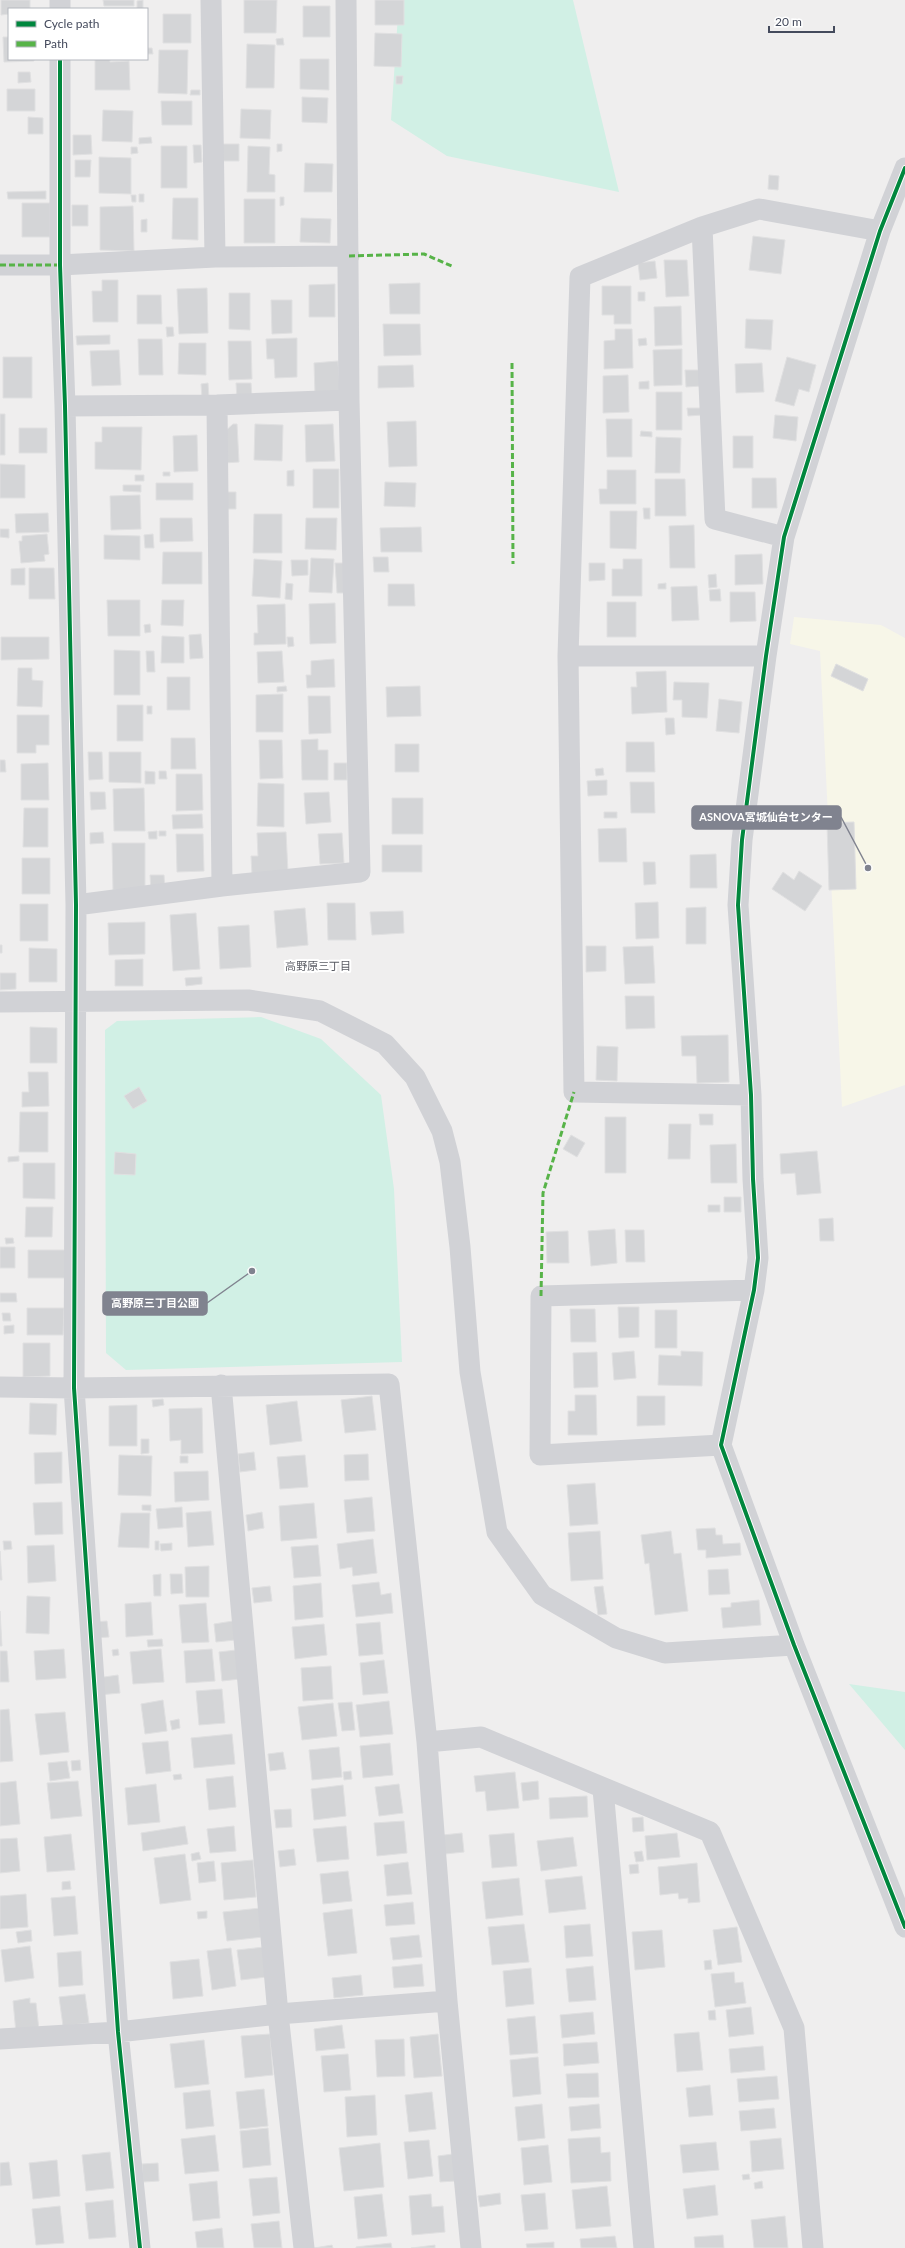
<svg xmlns="http://www.w3.org/2000/svg" width="905" height="2248" font-family="Lato,'Noto Sans JP',sans-serif">
<rect width="100%" height="100%" fill="#efeeee"/>
<!-- commercial -->
<path fill="#f7f6e8" d="M794,617L881,625L905,638V1085L842,1107L820,651L790,644Z"/>
<!-- green -->
<path fill="#d1f0e5" d="M399,0H573L619,192L447,156L391,120Z
M261,1017L321,1039L381,1095L394,1189L402,1362L126,1370L106,1353L105,1030L117,1021Z
M849,1684L905,1692V1750Z"/>
<!-- building -->
<path fill="#d4d5d7" stroke="#e0e0e1" d="M1,0H30V9H9V14L1,15Z
M103,0H134V6H104Z
M143,0V9H137V1Z
M244,0H277L276,33H244Z
M375,0H404V25H375Z
M303,6H330V37H303Z
M163,14H191V43H163Z
M375,33L402,34L401,67L374,66Z
M3,37H9V59H34V61L4,62Z
M283,38L284,45H277L276,39Z
M247,44L275,45L274,88H246Z
M147,48H152L153,54H147Z
M159,50H188L187,94L158,93Z
M95,59H110V62L129,61L130,90H95Z
M300,59H329V90L300,89Z
M18,72H30L31,82L18,83Z
M396,76H403L402,84H396Z
M7,89H35V111H7Z
M191,90H200V95H190Z
M302,97L328,98L327,123L302,122Z
M161,101H192V125H162Z
M241,109L271,110L270,139L240,138Z
M103,110L133,111L132,142L102,141Z
M28,117L43,118V134H28Z
M73,135H91L92,154L73,155Z
M151,137L152,143L139,144V138Z
M222,144H239V161H222Z
M277,144H282V151L277,152Z
M193,145H201L202,162L194,163Z
M161,146H187V188H161Z
M248,146L270,147L269,174L275,175V192H247Z
M131,147H137L138,153L131,154Z
M99,157L131,158V194L99,193Z
M75,160H91L90,177H75Z
M305,163L333,164L332,192H304Z
M769,175L779,176L778,190L768,189Z
M46,191V199H8L7,192Z
M139,194H144V202H139Z
M131,195H136V202H132Z
M280,197H284V205L280,206Z
M173,198H198V240L172,239Z
M244,199H275V243H244Z
M22,203H50V237H22Z
M72,205H88V226H72Z
M133,206L134,251L100,250V207Z
M301,218L331,219L330,243L300,242Z
M147,219V232H141V220Z
M753,236L785,240L781,274L749,270Z
M664,260H687L689,296L666,297Z
M655,261L657,278L640,280L638,263Z
M102,280H118V322H93L92,291H102Z
M420,283V314H390L389,284Z
M335,284V317H309V285Z
M602,286H631V324H614V315H602Z
M207,288L208,333L179,334L177,289Z
M638,292H645V301H638Z
M229,293H250V330L229,329Z
M137,295H161L162,324H137Z
M271,300H292V333L272,334Z
M681,306L682,345L655,346L654,307Z
M746,319L773,320L771,350L745,348Z
M383,324H420L421,355L384,356Z
M166,327H173L174,336L167,337Z
M615,329H632L633,368L604,369V341L615,340Z
M110,335V344L77,345L76,336Z
M297,338V377L275,378L274,359H267L266,339Z
M646,338L647,345L639,346L638,339Z
M138,339H162L163,375H139Z
M228,341H251L252,379L229,380Z
M179,343H206V375L178,374Z
M682,349V385L654,386L653,350Z
M119,350L121,385L92,386L90,351Z
M3,357H32V398H3Z
M787,357L816,365L809,392L799,389L794,406L775,401Z
M338,361L340,392L315,394L314,363Z
M762,363L764,392L736,393L735,364Z
M413,365L414,387L378,388V366Z
M685,370H701V386L686,387Z
M628,375L629,412L603,413V376Z
M649,381V389H639V382Z
M208,383L209,398H202L201,384Z
M236,383H251L252,398L237,399Z
M656,392H682V430H656Z
M687,408H702V415L688,416Z
M0,414H5V455H0Z
M775,415L798,417L796,441L773,438Z
M606,419H632V457H607Z
M416,421L417,466L389,467L387,422Z
M233,424H237L239,462L224,463L222,434Z
M255,424L283,425L282,461L254,460Z
M333,424L335,461L306,462L305,425Z
M102,427H142L141,470L95,469V442H102Z
M19,428H47V453H19Z
M641,431L652,432V437L640,436Z
M197,435L198,471L174,472L173,436Z
M733,436H753V468H733Z
M656,437L681,438L680,473H655Z
M0,464L25,465V498H0Z
M313,469H339V508H313Z
M294,470V486H287V471Z
M607,470H636V504H600L599,489H607Z
M163,472H170V476H163Z
M135,475H144V481H135Z
M752,478H776L777,508H752Z
M655,479H685L686,516H655Z
M385,482L416,483L415,507L384,506Z
M156,483H193V500H156Z
M123,485H141V492L123,491Z
M225,492H236V509H225Z
M140,495L141,529L111,530L110,496Z
M643,508H650V519H644Z
M610,511H637L636,549L610,548Z
M48,513L49,532L16,533L15,514Z
M254,514H282V553H253Z
M160,518H192L193,541L160,542Z
M306,518H337L336,550L305,549Z
M694,525L695,568H670L669,526Z
M421,527L422,552H381L380,528Z
M0,529H9V538L0,537Z
M47,534L49,554L44,555L45,561L21,563L19,541H22V536Z
M153,534L154,548H145L144,535Z
M104,535L140,536V560L104,559Z
M163,552H202V584H162Z
M762,554L763,584L735,585V555Z
M373,557H388L389,572H374Z
M311,558L334,559L332,593L309,592Z
M254,559L282,561L280,598L252,596Z
M623,559H642V596H612V569H623Z
M291,560H308V575L292,576Z
M335,563H348L350,593H337Z
M589,563H605V580L589,581Z
M25,568V585H11V569Z
M29,568H54L55,599H29Z
M716,574L717,587L709,588L708,575Z
M286,583L293,584L292,600L285,599Z
M666,583V589H658V584Z
M388,584H414L415,606H388Z
M697,586L699,620L672,621L671,587Z
M720,589L721,601H710L709,590Z
M730,592H755L756,621L730,622Z
M107,600H140V636H108Z
M162,600H184L183,626L161,625Z
M607,602H636V637H607Z
M335,603L336,643L310,644L309,604Z
M285,604L286,644L254,645V633H258L257,605Z
M150,624L151,632L145,633L144,625Z
M201,634L203,658L190,659L189,635Z
M162,636L184,637V663H161Z
M1,637H49V659L1,660Z
M287,637H293L294,646L288,647Z
M114,650L140,651V695H114Z
M146,651H154L155,672H147Z
M282,651L284,682L258,683L257,652Z
M334,659L335,687L307,688L306,675H311V661Z
M836,664L868,679L863,691L831,676Z
M18,668H32V680L43,681L42,707L17,706Z
M666,671L667,712L632,714L631,687H637L636,672Z
M167,677H190V710H167Z
M674,682L709,683L707,718L682,717V700H673Z
M286,686L287,691L277,692V687Z
M420,686L421,716L387,717L386,687Z
M283,694V732H256V695Z
M308,696H330L331,733L309,734Z
M719,699L742,702L739,733L716,731Z
M117,705H143V741H117Z
M147,706H152V714H147Z
M17,715H49V745H36V753H17Z
M665,718H674L675,734L666,735Z
M171,738H195L196,769H171Z
M318,739V750H328V780H302L301,740Z
M259,740H282L283,778L260,779Z
M626,742H654L655,772H626Z
M395,744H419V772H395Z
M88,752H102L103,779L89,780Z
M109,752H141V783L109,782Z
M0,760H5L6,772H0Z
M48,763L49,800H21V764Z
M334,763H347V780H334Z
M603,768L604,775L596,776L595,769Z
M145,771L155,772V784H145Z
M159,771H166L167,779H159Z
M176,774H202L203,810L176,811Z
M607,780V795L588,796L587,781Z
M630,782H654L655,813H631Z
M258,783L284,784V827L257,826Z
M144,788L145,831H114L113,789Z
M90,792H105L106,809L91,810Z
M329,792L331,822L306,824L304,793Z
M392,798H423V834H392Z
M24,808H48V847H23Z
M604,812H617V818H604Z
M202,814L203,828L173,829L172,815Z
M854,822L856,889L829,890L827,823Z
M626,828L627,862H599L598,829Z
M157,831V839H149L148,832Z
M159,831H166V836H159Z
M103,832L104,843L90,844V833Z
M286,832L288,873L252,874L251,856H258L257,833Z
M342,833L344,863L320,864L318,834Z
M176,834H203L204,871L177,872Z
M112,843H145V890H113Z
M382,845H422V872H382Z
M716,854L717,888H690V855Z
M22,858H50V894H22Z
M643,862H655L656,884L644,885Z
M799,871L822,886L805,911L772,889L783,872L794,880Z
M150,875H164L165,890L151,891Z
M658,902L659,938L636,939L635,903Z
M327,903H355L356,940H328Z
M20,904H48V941H20Z
M706,907V944H686V908Z
M305,908L308,945L277,948L274,911Z
M403,911L404,933L372,935L370,912Z
M196,913L200,969L173,971L170,915Z
M145,922V954L109,955L108,923Z
M249,925L251,967L220,969L218,927Z
M0,945H2V953H0Z
M586,946H606V971L586,972Z
M653,946L655,983L625,984L623,947Z
M29,948L57,949V982H29Z
M143,959V986H115V960Z
M0,973H16V989L0,990Z
M202,977V984L186,986L185,978Z
M625,996H654L655,1028L626,1029Z
M30,1027L57,1028V1063H30Z
M728,1035L729,1082L697,1083L696,1056H682L681,1036Z
M597,1046L618,1047L617,1081L596,1080Z
M28,1072H48L49,1106L22,1107V1092H29Z
M139,1087L147,1101L133,1109L124,1096Z
M20,1112H48V1152H19Z
M699,1114H713V1125H700Z
M605,1117H626V1173H605Z
M669,1124H691L690,1159H668Z
M571,1135L585,1143L577,1157L563,1149Z
M736,1144L737,1183H711L710,1145Z
M817,1151L821,1193L797,1195L795,1173L781,1174L780,1154Z
M115,1152L136,1154L135,1175L114,1174Z
M19,1156V1161L8,1162V1157Z
M23,1163H55V1199L23,1198Z
M724,1197H741V1212H724Z
M708,1205H720V1212H708Z
M26,1207H53L52,1237H25Z
M833,1218L834,1241H820L819,1219Z
M615,1229L617,1263L591,1266L588,1231Z
M625,1230H644L645,1262H626Z
M568,1231L569,1263H547L546,1232Z
M5,1238H13L14,1243L6,1244Z
M0,1247H15V1268H0Z
M28,1250H65V1278H28Z
M0,1293H16L17,1302H0Z
M618,1307H639V1337L619,1338Z
M27,1308H64L63,1335H27Z
M570,1309H595L596,1342H571Z
M655,1310H677V1348H655Z
M2,1313H10L11,1321H3Z
M14,1325V1333L4,1334V1326Z
M23,1343H50V1376L23,1377Z
M634,1351L636,1378L614,1380L612,1353Z
M681,1351L703,1352L702,1386L658,1385L659,1355L681,1356Z
M597,1352L598,1387L574,1388L573,1353Z
M575,1395H596L597,1435H568V1411H575Z
M372,1396L376,1430L345,1433L341,1400Z
M637,1396H665V1425L637,1426Z
M163,1399L164,1405L153,1407L152,1400Z
M297,1401L302,1441L270,1445L266,1405Z
M30,1403L57,1404L56,1435L29,1434Z
M137,1405V1446H109V1406Z
M202,1408L203,1453L181,1454V1440L170,1441L169,1409Z
M141,1439H149V1453L141,1454Z
M62,1452V1483L35,1484L34,1453Z
M254,1452L256,1470L240,1472L238,1454Z
M368,1454L369,1480L345,1481L344,1455Z
M119,1455L152,1456L151,1496L118,1495Z
M305,1455L308,1487L280,1489L277,1457Z
M180,1456H188V1463H180Z
M208,1471L209,1500L175,1502L174,1472Z
M595,1483L598,1524L570,1526L567,1485Z
M372,1497L375,1531L347,1533L344,1500Z
M62,1502L63,1534L35,1535L33,1503Z
M314,1503L317,1538L281,1541L279,1506Z
M142,1505H151V1511L142,1510Z
M182,1507L183,1527L158,1529L156,1509Z
M211,1511L214,1545L188,1547L186,1513Z
M262,1512L264,1528L248,1531L246,1515Z
M121,1513H150L149,1548L118,1547Z
M715,1528L716,1535H722L723,1544L740,1543L741,1555L706,1558V1550H698L696,1529Z
M600,1531L603,1579L571,1581L568,1533Z
M671,1531L674,1554L681,1553L688,1611L655,1615L649,1563L645,1564L641,1535Z
M373,1539L377,1573L353,1576L352,1567L340,1569L337,1544Z
M3,1541H11L12,1549L4,1550Z
M155,1541H159V1550H155Z
M172,1543V1550L161,1551L160,1544Z
M54,1545L56,1581L28,1583L27,1546Z
M318,1545L321,1576L294,1578L291,1547Z
M0,1551L2,1580H0Z
M209,1566V1597H186L185,1567Z
M728,1569L730,1594L709,1595L708,1570Z
M161,1574V1596H154L153,1575Z
M170,1574H182L183,1593L171,1594Z
M379,1582L381,1595L391,1593L393,1613L356,1617L352,1585Z
M321,1583L323,1617L295,1620L293,1586Z
M270,1586L272,1601L254,1603L252,1588Z
M603,1586L607,1614L598,1615L594,1587Z
M27,1596L50,1597L49,1634L26,1633Z
M759,1600L761,1625L723,1628L721,1608L731,1607V1603Z
M151,1602L153,1635L126,1637L125,1604Z
M206,1603L209,1642L182,1643L179,1605Z
M0,1611L2,1646H0Z
M107,1621L109,1637L95,1638L93,1622Z
M233,1621L235,1640L216,1642L214,1624Z
M380,1622L383,1654L359,1656L356,1624Z
M324,1624L327,1655L295,1659L292,1627Z
M162,1639L163,1646L148,1647L147,1640Z
M64,1649L66,1678L36,1680L34,1651Z
M118,1649L119,1655L113,1656L112,1650Z
M161,1649L164,1682L133,1684L130,1652Z
M212,1649L215,1681L186,1683L184,1651Z
M236,1650L240,1679L222,1681L219,1652Z
M0,1651H7L9,1682H0Z
M384,1660L388,1693L363,1695L360,1663Z
M331,1666L333,1699L303,1701L301,1668Z
M118,1675L120,1693L99,1695L97,1678Z
M222,1689L225,1723L199,1725L196,1691Z
M163,1700L167,1731L145,1734L141,1704Z
M389,1701L393,1734L360,1737L356,1705Z
M352,1702L355,1730L342,1731L338,1703Z
M333,1703L337,1736L302,1740L298,1707Z
M9,1709L13,1761L0,1762V1710Z
M65,1712L69,1752L40,1755L35,1714Z
M179,1719L180,1728L172,1730L170,1721Z
M232,1734L235,1764L194,1768L191,1738Z
M168,1741L171,1771L146,1774L142,1743Z
M390,1743L393,1775L363,1778L360,1746Z
M339,1747L342,1777L312,1780L309,1750Z
M283,1752L286,1769L270,1771L268,1754Z
M80,1760L81,1770L72,1771L71,1761Z
M67,1761L70,1778L50,1781L48,1763Z
M351,1771L352,1779L344,1780L343,1772Z
M515,1772L519,1808L487,1811L485,1791L476,1792L474,1776Z
M181,1774L182,1779L174,1780L173,1775Z
M233,1776L236,1807L209,1810L206,1779Z
M16,1781L20,1824L0,1826V1783Z
M78,1781L82,1816L51,1819L47,1783Z
M538,1781L539,1799L523,1801L521,1783Z
M156,1784L160,1822L128,1825L125,1788Z
M399,1784L403,1813L379,1816L375,1787Z
M343,1785L346,1816L314,1820L311,1789Z
M587,1796L588,1817L550,1819L549,1798Z
M291,1809L292,1827L276,1828L274,1810Z
M643,1817L644,1831L633,1832L632,1818Z
M404,1821L407,1853L377,1856L374,1823Z
M185,1826L188,1844L143,1851L141,1833Z
M234,1826L236,1851L210,1853L207,1829Z
M346,1826L349,1859L317,1862L313,1829Z
M462,1833L464,1852L445,1854L443,1835Z
M514,1833L517,1866L492,1868L489,1835Z
M677,1833L680,1857L647,1860L645,1836Z
M71,1834L75,1870L47,1872L44,1837Z
M573,1837L577,1866L541,1871L537,1841Z
M17,1838L20,1871L0,1873V1839Z
M294,1849L296,1865L280,1867L278,1851Z
M642,1851L644,1861L636,1862L634,1852Z
M199,1852L201,1859L192,1861L191,1854Z
M185,1854L191,1900L160,1904L154,1858Z
M253,1860L256,1897L224,1900L221,1863Z
M214,1861L216,1881L199,1883L197,1863Z
M408,1862L412,1894L387,1896L384,1865Z
M697,1863L700,1902L688,1903V1898L679,1899L678,1893L660,1895L658,1867Z
M638,1864L639,1873L630,1874L629,1865Z
M348,1871L352,1901L323,1904L320,1874Z
M582,1876L586,1909L549,1913L545,1880Z
M519,1878L523,1915L486,1919L482,1882Z
M70,1881L71,1889L62,1890V1882Z
M26,1894L28,1927L0,1929V1896Z
M75,1896L78,1934L54,1936L51,1898Z
M413,1902L415,1924L386,1926L384,1905Z
M260,1908L263,1937L227,1941L223,1912Z
M352,1909L357,1953L328,1956L323,1913Z
M207,1911V1918L198,1919L197,1912Z
M524,1924L529,1962L492,1965L488,1927Z
M590,1924L593,1956L566,1958L564,1926Z
M737,1927L742,1962L718,1965L713,1930Z
M31,1930L32,1941L18,1943L16,1932Z
M662,1930L665,1967L635,1970L632,1932Z
M419,1935L422,1957L393,1960L390,1938Z
M30,1946L34,1978L5,1982L1,1950Z
M264,1947L267,1977L241,1980L237,1950Z
M231,1948L236,1986L212,1990L207,1951Z
M81,1951L83,1985L59,1987L57,1953Z
M199,1959L203,1996L173,1999L170,1962Z
M711,1960L712,1969L705,1970L704,1961Z
M422,1964L424,1986L394,1988L392,1967Z
M593,1966L596,2000L569,2002L566,1969Z
M531,1968L534,2004L506,2007L503,1971Z
M734,1972L735,1983L743,1982L746,2003L715,2007L711,1974Z
M361,1975L363,1995L334,1998L332,1978Z
M85,1994L89,2023L63,2026L59,1997Z
M30,1998V2003H36L39,2030L16,2033L13,2001Z
M751,2007L754,2034L729,2037L726,2010Z
M715,2010L716,2020H709L708,2011Z
M593,2012L595,2034L562,2038L560,2015Z
M535,2016L538,2053L510,2055L507,2019Z
M342,2025L345,2048L316,2051L314,2029Z
M699,2032L703,2070L677,2072L674,2034Z
M270,2034L273,2075L245,2078L241,2036Z
M438,2034L442,2076L414,2078L410,2037Z
M404,2039L405,2076L377,2077L375,2040Z
M204,2040L209,2084L175,2088L170,2044Z
M597,2042L599,2063L564,2066L563,2044Z
M763,2046L765,2070L731,2073L729,2049Z
M348,2054L351,2090L324,2092L321,2056Z
M538,2057L541,2094L513,2097L510,2060Z
M598,2073L599,2097L568,2098L566,2074Z
M777,2076L779,2099L739,2102L737,2079Z
M710,2085L713,2115L689,2117L686,2088Z
M264,2089L268,2126L240,2129L236,2092Z
M210,2090L214,2126L186,2129L183,2093Z
M432,2092L436,2129L409,2132L405,2095Z
M375,2095L377,2135L347,2137L345,2097Z
M542,2104L545,2138L518,2141L515,2107Z
M599,2104L601,2128L571,2131L569,2107Z
M774,2108L776,2128L741,2131L739,2111Z
M268,2128L271,2165L243,2168L240,2131Z
M215,2135L219,2171L185,2174L181,2139Z
M600,2137L601,2153L610,2152L611,2181L571,2183L568,2139Z
M781,2138L784,2169L752,2172L750,2141Z
M429,2140L433,2176L408,2179L404,2142Z
M716,2142L719,2170L683,2173L680,2145Z
M380,2143L384,2187L344,2191L339,2148Z
M548,2145L552,2182L524,2185L521,2148Z
M110,2152L114,2188L86,2191L82,2155Z
M453,2154L455,2181L440,2182L438,2156Z
M57,2160L60,2196L33,2199L29,2163Z
M9,2162L12,2185L0,2186V2163Z
M158,2163L159,2181L143,2182L142,2164Z
M749,2174L750,2179L743,2180L742,2175Z
M277,2177L280,2213L253,2216L249,2179Z
M217,2181L220,2218L193,2221L189,2184Z
M762,2181L763,2188L755,2189L754,2183Z
M715,2185L718,2215L687,2219L683,2189Z
M607,2186L611,2226L576,2229L572,2190Z
M500,2193L501,2204L480,2207L478,2196Z
M545,2193L548,2229L525,2231L521,2195Z
M382,2194L387,2236L358,2239L354,2197Z
M431,2194L432,2207L443,2206L445,2232L412,2235L409,2196Z
M113,2200L116,2237L89,2239L85,2203Z
M60,2206L64,2243L36,2245L32,2209Z
M785,2216L788,2248H754L751,2220Z
M279,2221L282,2248H254L251,2224Z
M222,2228L224,2248H197L195,2232Z
M723,2235L724,2248H695L694,2237Z
M615,2236L617,2248H581L580,2239Z
M554,2242V2248H527L526,2244Z
M391,2243L392,2248H356V2247Z
M332,2245L333,2248H314Z
M435,2245V2248H411Z"/>
<g fill="none" stroke-linecap="round" stroke-linejoin="round">
<!-- minor -->
<path stroke="#d1d2d6" stroke-width="21" d="M60,0V9
M211,0L215,257
M60,59V265L65,406L76,905L74,1388L118,2032L140,2248
M905,168L880,231L784,537L766,656L742,840L738,905L751,1095L753,1179L758,1258L754,1290L721,1445L794,1645L905,1927
M702,227L715,519L784,537
M0,265H60L215,257L349,256
M217,405L222,886
M65,406L217,405L349,400
M568,656H766
M76,905L222,886L360,872L349,400L346,0
M0,1002L248,1000L320,1011L385,1044L415,1077L442,1131L450,1162L460,1247L470,1372L497,1532L542,1595L616,1638L665,1653L794,1645
M751,1095L574,1092L568,656L580,277L702,227L759,209L880,231
M221,1385L278,2014L304,2248
M0,1387L74,1388L389,1384L427,1742L447,2001L471,2248
M721,1445L540,1455L541,1296L754,1290
M427,1742L481,1737L710,1832L794,2028L813,2248
M603,1789L644,2248
M0,2039L118,2032L278,2014L447,2001"/>
<!-- quiet -->
<path stroke="#57b348" stroke-width="3" stroke-dasharray="6 3" stroke-linecap="butt" d="M349,256L424,254L454,267
M0,265H60
M512,363L513,564
M541,1296L543,1193L574,1092"/>
<defs>
<path id="cycleway" d="M60,59V265L65,406L76,905L74,1388L118,2032L140,2248
M905,168L880,231L784,537L766,656L742,840L738,905L751,1095L753,1179L758,1258L754,1290L721,1445L794,1645L905,1927"/>
</defs>
<!-- cycleway casing -->
<use href="#cycleway" stroke="#fff" stroke-width="6"/>
<!-- cycleway -->
<use href="#cycleway" stroke="#00873e" stroke-width="4"/>
</g>
<g text-anchor="middle" dominant-baseline="central" stroke-width="4" stroke-linejoin="round" paint-order="stroke">
<!-- neighbourhood labels -->
<g font-size="11" fill="#595b63" stroke="#fff">
<text x="318" y="965">高野原三丁目</text>
</g>
</g>
<!-- callouts -->
<path fill="none" stroke="#80838f" stroke-width="1.5" d="M868 868L841 817M252 1271L207 1303"/>
<g fill="#80838f" stroke="#fff" stroke-width="1.5">
<circle cx="868" cy="868" r="4"/>
<circle cx="252" cy="1271" r="4"/>
</g>
<g fill="#80838f" stroke="#80838f" stroke-width="1.5">
<rect x="692" y="806" width="149" height="23" rx="4"/>
<rect x="103" y="1292" width="104" height="23" rx="4"/>
</g>
<g font-size="11" text-anchor="middle" font-weight="bold" fill="#fff">
<text x="766" y="821">ASNOVA宮城仙台センター</text>
<text x="155" y="1307">高野原三丁目公園</text>
</g>
<!-- legend -->
<rect x="8" y="8" width="140" height="52" fill="#ffffff" stroke="#b4b7be"/>
<rect x="16" y="21" width="20" height="6" fill="#00873e" stroke="#b4b7be"/>
<text x="44" y="28" font-size="12" fill="#444a5c">Cycle path</text>
<rect x="16" y="41" width="20" height="6" fill="#57b348" stroke="#b4b7be"/>
<text x="44" y="48" font-size="12" fill="#444a5c">Path</text>
<!-- scale -->
<path d="M769 26v6h65v-6" fill="none" stroke="#444a5c" stroke-width="2"/>
<text x="775" y="26" font-size="12" fill="#444a5c" stroke="#ffffff" stroke-width="3" paint-order="stroke">20 m</text>
</svg>
